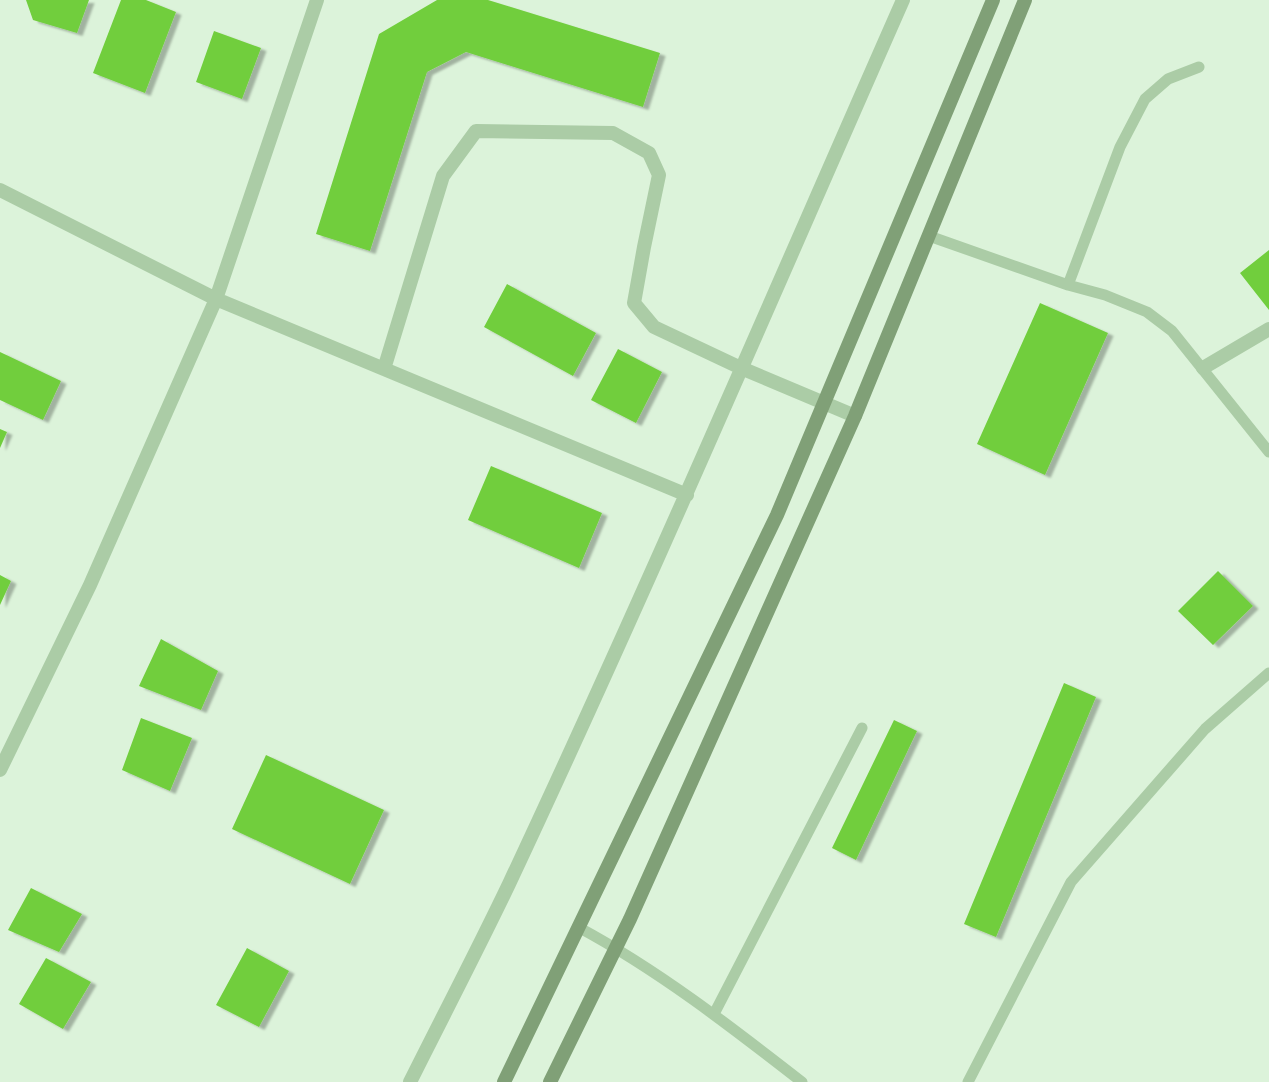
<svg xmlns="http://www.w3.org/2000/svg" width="1269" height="1082" font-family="Rubik,sans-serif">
<defs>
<filter id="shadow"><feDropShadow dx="5.5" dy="3" stdDeviation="1" flood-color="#0004"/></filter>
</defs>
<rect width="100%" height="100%" fill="#dcf3da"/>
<!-- building -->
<path fill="#71ce3e" filter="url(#shadow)" d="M26,0H89L77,33L33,20Z
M121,0H146L176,12L145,93L93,73Z
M437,0H488L660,53L643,107L466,52L427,72L370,251L316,234L379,34Z
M214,31L261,48L242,99L196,82Z
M1269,250V310L1240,273Z
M507,284L596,333L573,376L484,327Z
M1040,303L1108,333L1045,475L977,444Z
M618,349L662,372L636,423L591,400Z
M0,352L61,381L43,420L0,400Z
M0,429L7,432L0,448Z
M491,466L602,513L579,568L468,520Z
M1218,571L1253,606L1213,645L1178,611Z
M0,575L11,581L0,605Z
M161,639L218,671L201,710L139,686Z
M1064,683L1096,697L996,937L964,924Z
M141,718L192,738L170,791L122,770Z
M894,720L917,731L856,860L832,848Z
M266,755L384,810L350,884L232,829Z
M31,888L82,914L59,952L8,930Z
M247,948L289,971L259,1027L216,1005Z
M46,958L91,982L63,1029L19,1004Z"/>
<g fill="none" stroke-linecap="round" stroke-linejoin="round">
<!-- service -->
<path stroke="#abcca6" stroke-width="11" d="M929,236L1068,285L1105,295L1147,312L1172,331L1269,452
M1068,285L1120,147L1145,99L1168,79L1199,67
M578,927C658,970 730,1026 802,1082
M714,1014L862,728
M968,1082L1071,882L1205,729L1269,673"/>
<!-- minor -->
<path stroke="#abcca6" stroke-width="14" d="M0,190L216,299L687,495
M1203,368L1269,329
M384,369L443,176L476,131L613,133L649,153L659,175L644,247L634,303L654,327L741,368L855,416
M0,770L90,585L216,299L317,0
M410,1082C443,1016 477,951 509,884C646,592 773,295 903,0"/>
<!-- secondary -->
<path stroke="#80a077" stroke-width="14" d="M504,1082L777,515L993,0
M550,1082L630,919L855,416L1025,0"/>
</g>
</svg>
